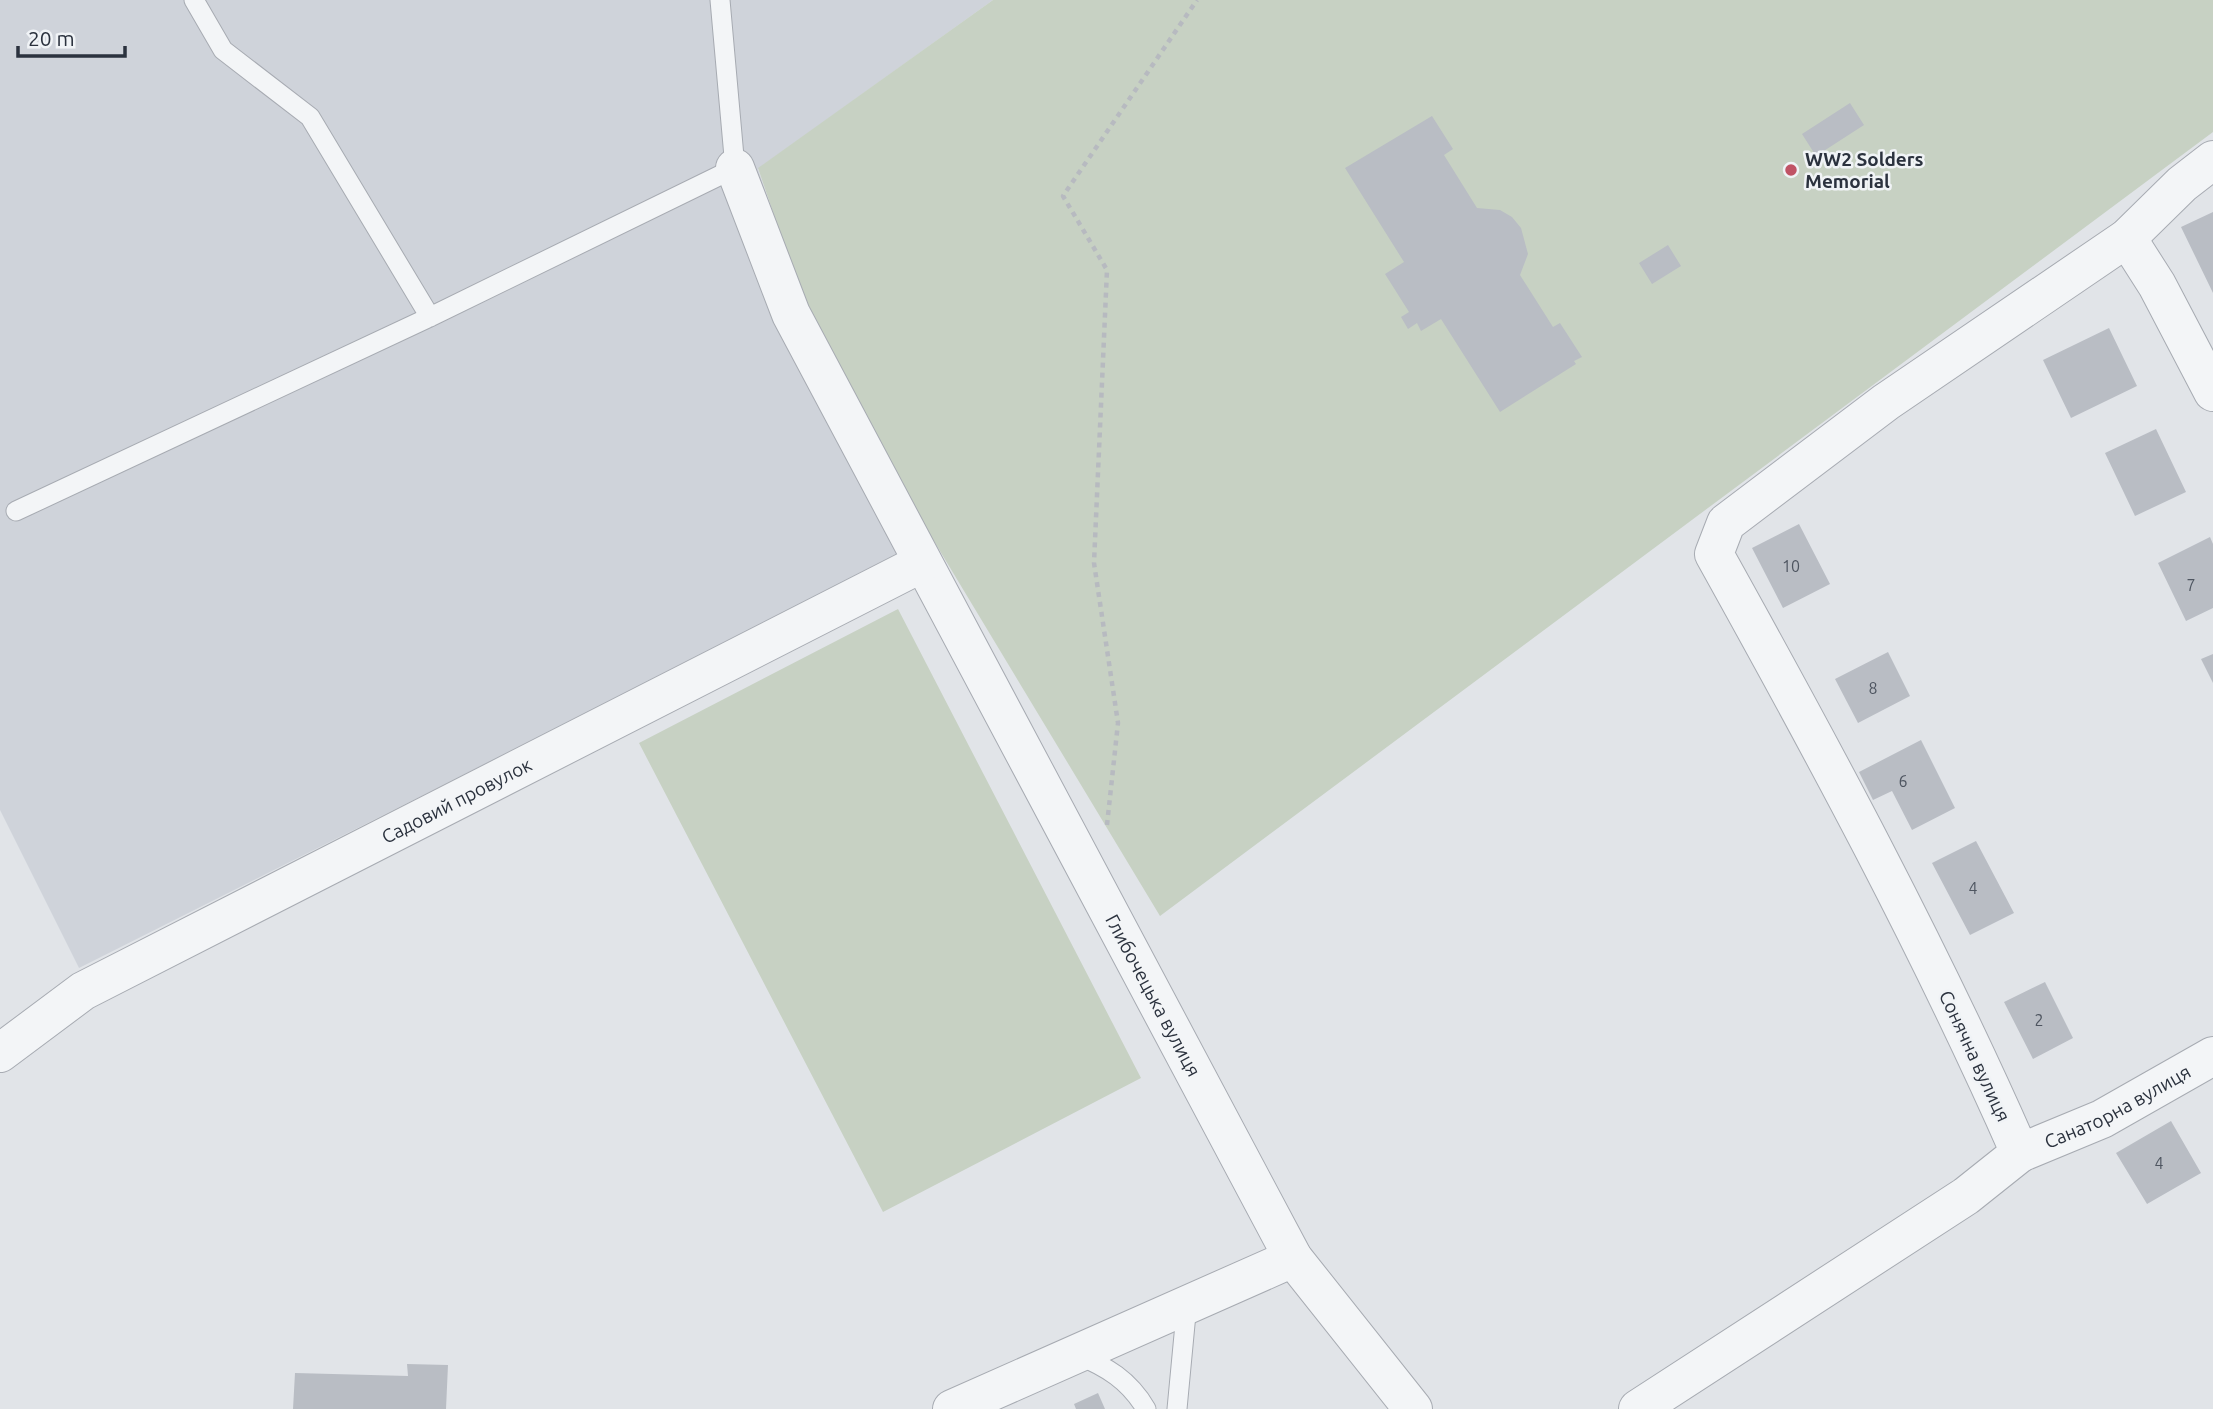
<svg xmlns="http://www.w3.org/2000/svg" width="2213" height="1409" font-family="Ubuntu,sans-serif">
<rect width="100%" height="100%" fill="#e1e4e8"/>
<!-- built -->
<path fill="#cfd3da" d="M0,0H993L758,169L820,352L933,539L79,968L0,810Z"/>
<!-- green -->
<path fill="#c7d1c3" d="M993,0H2213V132L1160,916L820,352L758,168Z
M898,609L1141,1078L883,1212L639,743Z"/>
<!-- building -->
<path fill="#b9bdc4" d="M1850,103L1864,125L1816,156L1802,134Z
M1432,116L1453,149L1444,155L1477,208L1500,210L1512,217L1521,228L1528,254L1520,275L1553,327L1560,323L1582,357L1574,361L1576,364L1500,412L1441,319L1421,331L1417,323L1408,329L1401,317L1409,312L1385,274L1404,262L1345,168Z
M2213,212V293L2181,227Z
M1668,245L1681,266L1652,284L1639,263Z
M2109,328L2137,386L2071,418L2043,360Z
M2156,429L2186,492L2135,516L2105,453Z
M1799,524L1830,584L1783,608L1752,548Z
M2210,537L2213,544V608L2186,621L2158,563Z
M1888,652L1910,696L1858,723L1835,679Z
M2213,654V683L2201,659Z
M1921,740L1955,808L1912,830L1892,791L1873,800L1859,772Z
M1976,841L2014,913L1970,935L1932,863Z
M2045,982L2073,1038L2033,1059L2004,1002Z
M2171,1121L2201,1173L2147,1204L2116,1153Z
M407,1364L448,1365L446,1409H293L295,1373L408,1376Z
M1098,1393L1105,1409H1076L1074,1404Z"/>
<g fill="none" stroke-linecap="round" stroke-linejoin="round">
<defs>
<path id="lane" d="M194,0L223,50L310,117L430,317
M16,511L430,317L735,168L720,0
M1076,1354C1107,1367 1129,1380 1146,1409
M1177,1409L1187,1303"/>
<g id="street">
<path id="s1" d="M735,168L791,314L1293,1258L1413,1409"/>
<path d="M2127,238L2157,285L2213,392"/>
<path id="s2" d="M0,1053L83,991L922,563"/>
<path id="s3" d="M2020,1153L2102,1119L2213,1056"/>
<path d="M952,1409L1293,1258"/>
<path d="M1638,1409L1966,1196L2020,1153C1930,948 1823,750 1714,554L1726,523L1886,402L2127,238L2182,184L2213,160"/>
</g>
</defs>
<!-- lane casing -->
<use href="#lane" stroke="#a7abb2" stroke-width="21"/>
<!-- street casing -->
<use href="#street" stroke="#a7abb2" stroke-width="40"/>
<!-- path -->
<path stroke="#b7bac0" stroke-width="4.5" stroke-dasharray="5 5" stroke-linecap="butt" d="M1107,825L1118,723L1094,563L1107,270L1063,196L1197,0"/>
<!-- lane -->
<use href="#lane" stroke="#f3f5f7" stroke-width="19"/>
<!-- street -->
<use href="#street" stroke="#f3f5f7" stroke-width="38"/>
</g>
<!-- markers -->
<circle fill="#c05365" stroke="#f0f3f6" stroke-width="2.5" cx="1791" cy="170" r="7"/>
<g text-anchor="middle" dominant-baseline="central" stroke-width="5" stroke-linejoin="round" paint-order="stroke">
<!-- number labels -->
<g font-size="16" fill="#4e5560">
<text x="1791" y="566">10</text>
<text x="2191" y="585">7</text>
<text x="1873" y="688">8</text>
<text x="1903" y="781">6</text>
<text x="1973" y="888">4</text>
<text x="2039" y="1020">2</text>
<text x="2159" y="1163">4</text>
</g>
<!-- poi labels -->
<g font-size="19" font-weight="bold" fill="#2b323e" stroke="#f0f3f6" text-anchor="start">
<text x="1805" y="159">WW2 Solders<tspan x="1805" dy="22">Memorial</tspan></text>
</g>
<!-- street labels -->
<g font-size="19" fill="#2b323e" stroke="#f0f3f6">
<text stroke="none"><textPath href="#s2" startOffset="523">Садовий провулок</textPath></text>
<text stroke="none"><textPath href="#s1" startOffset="928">Глибочецька вулиця</textPath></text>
<text transform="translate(1975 1056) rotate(65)">Сонячна вулиця</text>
<text stroke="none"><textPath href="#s3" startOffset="108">Санаторна вулиця</textPath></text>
</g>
</g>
<!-- scale -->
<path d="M18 46v10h107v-10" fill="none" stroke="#2b323e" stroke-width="3.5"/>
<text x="28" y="46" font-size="21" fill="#2b323e" stroke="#f0f3f6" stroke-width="5" paint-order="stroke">20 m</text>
</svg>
